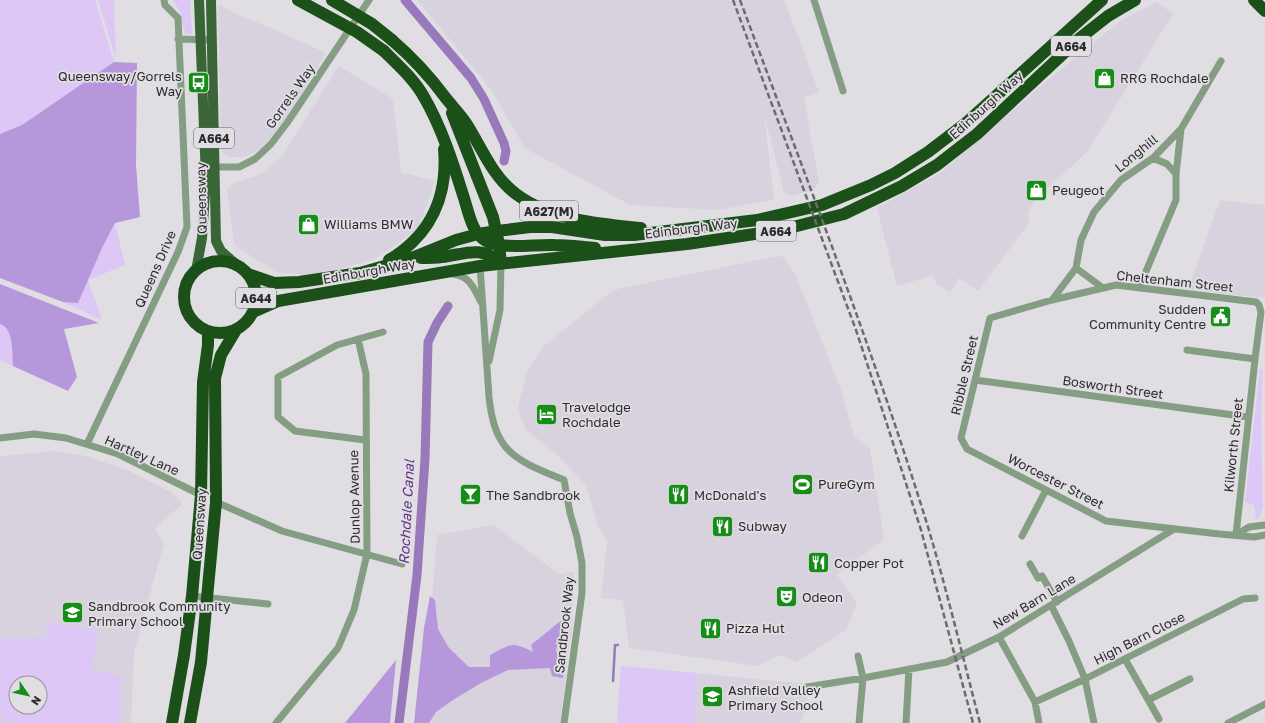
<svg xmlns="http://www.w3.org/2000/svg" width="1265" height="723" font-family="'Golos Text',sans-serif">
<rect width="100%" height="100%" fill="#e0dee3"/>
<!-- built -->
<path fill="#d7d2de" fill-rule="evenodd" d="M417,0H784L819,92L804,98L819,183L813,190L793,196L784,193L764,113L774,200L717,210L630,205L525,148L490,88Z
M1157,2L1173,14L1087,152L1039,196L1028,212L1029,223L978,291L959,278L950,292L936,284L934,275L897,286L877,208L942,172L1047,81L1120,21Z
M218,4L243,17L276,30L326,53L291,112L272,137L257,151L244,157H228L221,151Z
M339,66L393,99L401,172L435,181L418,229L375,259L317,275L278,273L234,245L227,190L233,183L256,176L266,170L283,155L290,143Z
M1220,200L1265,205V298L1188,290Z
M777,256L784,257L796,276L841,390L854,436L870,449L884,539L837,575L857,603L846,630L796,662L780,655L758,666L629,648L623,600L601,598L607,540L598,527L586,485L555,453L525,429L518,407L527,371L544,346L613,290Z
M55,451L86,456L129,471L171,492L178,498L182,504L155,529L164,543L134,653L131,723H0V456ZM16,683H40V707H16Z
M493,525L559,574L574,571L572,627L560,723H422L437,535Z
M621,666L807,684V706L800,723H617Z"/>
<!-- green -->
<path fill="#dcc7f7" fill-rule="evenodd" d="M0,0H95L114,62L22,125L0,134Z
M98,0H114L116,59Z
M173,0H190L192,34H185L180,12Z
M115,223L125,265L88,280L102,320L63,302H78L102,248Z
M0,324C14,328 12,354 13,366L0,360Z
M1260,369L1263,370L1261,417L1263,507L1259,518L1256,519L1254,505L1245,502Z
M47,622L99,630L91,669L121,676V723H3L0,703V639L46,637ZM16,683H40V707H16Z
M621,666L697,673L695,723H617Z"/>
<!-- forest -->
<path fill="#b697dc" d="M114,62L137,63L136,165L140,217L115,223L102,248L78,303L63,302L0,278V134L22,125Z
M0,284L99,323L64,329L77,377L68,391L13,366C12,354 14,328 0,324Z
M430,596L435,600L438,629L449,648L469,667H490V655C511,644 511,641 533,652L531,645L558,623L567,618L565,636L559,638L556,651L564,661L563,678L552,676L550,668L508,670L481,683L453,700L436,712L429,723H414L424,628Z
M396,660L390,723H345Z"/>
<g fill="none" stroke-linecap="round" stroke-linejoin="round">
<!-- stream -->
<path stroke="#9779bc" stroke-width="2.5" d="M613,681L615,645H618"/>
<!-- canal -->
<path stroke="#9779bc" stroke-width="9" d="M405,0L471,78L484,99L504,143L506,151L504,161
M399,723L417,575L425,459L428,342L437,323L448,306"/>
<!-- street -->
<path stroke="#859d83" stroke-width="7" d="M814,0L843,91
M178,39L212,40
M1153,158L1167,164L1176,174
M211,167H239L255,159L271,144L287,123L369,0
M480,266L489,397C495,454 516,460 564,480L570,513L577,537L582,563V593L564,723
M1076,268L1103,288
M452,274C470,276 473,287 481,302
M1139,288L1176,200V174L1181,129
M1052,300L1076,268L1081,240L1094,212L1121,180L1153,158L1181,129L1221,61
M1187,350L1255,359
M489,361L500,310L501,263
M975,380L1248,417
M0,438L34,434L66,438L118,454L201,495
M365,440L295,431L278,417V377L337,345L383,332
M87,444L178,252L187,227L178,18L165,5L164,0
M216,502L282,531L402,564
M1236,535L1255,359L1261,312L1259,305L1256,302L1116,285L1052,300L990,318L961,438L967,449L1106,521L1219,534L1254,537L1265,535
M1236,535L1249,527L1265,525
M1022,536L1046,490
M1030,564L1038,578L1042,576L1057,602
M192,596L268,604
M1051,605L1069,641L1085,679L1094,723
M999,637L1035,702L1039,723
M858,656L863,678L859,723
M1125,659L1159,719
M807,687L863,678L947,662L999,637L1174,529
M1148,700L1190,679
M1035,702L1085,679L1243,599L1255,598
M276,723L338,648L354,610L367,554L366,374L358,339
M906,723L909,669
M1228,723L1265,704"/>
<!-- primary -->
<path stroke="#396537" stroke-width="10" d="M211,0L216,241L221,251L238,266
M196,271L202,238L206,179L199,0"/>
<!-- highway -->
<path stroke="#1b5119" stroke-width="12" d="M1254,0L1265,11
M392,40C414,59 428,74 445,97C452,106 460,114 466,123C482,148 492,176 516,194C551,220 600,224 641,228
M384,51C398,65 414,79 424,97C441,126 453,163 463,195C468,209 471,233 486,241C505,250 534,244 555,245C568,245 582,247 595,248
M452,113L493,217L499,244L501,263
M421,258C428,258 435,258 442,257C466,254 480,245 501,263
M389,260C431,235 448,196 444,149
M184 297a36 36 0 1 1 72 0a36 36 0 1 1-72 0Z
M248,274L274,283L299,282L360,273L409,259L456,240L478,234L497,231L530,227H552L605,235H634L757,220L822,205L871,185L895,173L928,152L966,123L1102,0
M253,312L278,301L480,266L687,244L768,232L789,228L844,214L902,186L937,165L977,134L1080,38L1108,16L1135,0
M172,723L184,655L192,596L201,495L203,382L208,345V332
M190,723L201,662L216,502L215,378L221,355L236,330"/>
<!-- rail -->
<path stroke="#6c6b6e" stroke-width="2.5" stroke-dasharray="6 3" stroke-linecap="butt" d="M733,0L856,330L883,412L921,530L973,723
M740,0C805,175 873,349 928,527C947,591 963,658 980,723"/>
<!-- highway-bridge -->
<path stroke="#1b5119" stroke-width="12" d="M298,0L357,32L384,51
M332,0L372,24L392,40"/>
</g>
<!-- icons -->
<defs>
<symbol id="shop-square" viewBox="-11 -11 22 22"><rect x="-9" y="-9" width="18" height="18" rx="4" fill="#168d17" stroke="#e0dee3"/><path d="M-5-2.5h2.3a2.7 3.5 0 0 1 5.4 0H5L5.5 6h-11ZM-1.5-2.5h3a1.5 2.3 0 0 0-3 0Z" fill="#fff"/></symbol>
<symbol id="bus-square" viewBox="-11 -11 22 22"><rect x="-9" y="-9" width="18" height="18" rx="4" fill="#168d17" stroke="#e0dee3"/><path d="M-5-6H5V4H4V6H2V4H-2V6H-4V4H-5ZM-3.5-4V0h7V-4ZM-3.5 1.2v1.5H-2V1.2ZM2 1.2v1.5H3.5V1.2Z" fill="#fff"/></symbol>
<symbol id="civic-square" viewBox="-11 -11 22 22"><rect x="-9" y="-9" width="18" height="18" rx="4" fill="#168d17" stroke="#e0dee3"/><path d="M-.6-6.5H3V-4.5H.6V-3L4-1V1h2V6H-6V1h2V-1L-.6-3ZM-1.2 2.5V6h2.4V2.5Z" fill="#fff"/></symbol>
<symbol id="hotel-square" viewBox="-11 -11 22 22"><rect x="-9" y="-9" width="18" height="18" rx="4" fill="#168d17" stroke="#e0dee3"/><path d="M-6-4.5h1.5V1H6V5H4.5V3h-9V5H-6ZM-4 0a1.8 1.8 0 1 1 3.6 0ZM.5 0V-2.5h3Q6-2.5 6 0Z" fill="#fff"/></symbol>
<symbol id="stadium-square" viewBox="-11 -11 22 22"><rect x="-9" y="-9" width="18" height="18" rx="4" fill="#168d17" stroke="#e0dee3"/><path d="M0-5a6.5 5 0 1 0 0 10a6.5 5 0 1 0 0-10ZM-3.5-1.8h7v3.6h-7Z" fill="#fff"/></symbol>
<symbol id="bar-square" viewBox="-11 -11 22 22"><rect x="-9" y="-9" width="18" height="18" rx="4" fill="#168d17" stroke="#e0dee3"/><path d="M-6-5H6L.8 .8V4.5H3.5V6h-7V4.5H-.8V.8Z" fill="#fff"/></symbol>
<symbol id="restaurant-square" viewBox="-11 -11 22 22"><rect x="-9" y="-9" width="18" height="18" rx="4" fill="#168d17" stroke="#e0dee3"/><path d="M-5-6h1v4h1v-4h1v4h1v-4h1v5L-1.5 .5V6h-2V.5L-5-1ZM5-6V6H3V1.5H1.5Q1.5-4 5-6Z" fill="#fff"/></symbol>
<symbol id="theatre-square" viewBox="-11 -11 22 22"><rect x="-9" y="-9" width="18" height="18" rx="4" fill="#168d17" stroke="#e0dee3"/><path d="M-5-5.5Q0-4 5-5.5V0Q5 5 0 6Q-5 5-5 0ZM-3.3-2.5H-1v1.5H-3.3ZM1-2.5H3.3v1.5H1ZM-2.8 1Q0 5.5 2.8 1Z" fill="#fff"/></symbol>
<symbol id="school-square" viewBox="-11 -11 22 22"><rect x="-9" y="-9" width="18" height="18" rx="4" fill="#168d17" stroke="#e0dee3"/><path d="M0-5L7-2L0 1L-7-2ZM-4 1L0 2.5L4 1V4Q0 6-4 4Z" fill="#fff"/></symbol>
</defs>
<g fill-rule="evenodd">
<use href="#shop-square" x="1092" y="66" width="25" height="25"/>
<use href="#bus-square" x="186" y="70" width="25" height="25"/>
<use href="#shop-square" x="1024" y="178" width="25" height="25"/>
<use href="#shop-square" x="296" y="212" width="25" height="25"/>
<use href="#civic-square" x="1208" y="304" width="25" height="25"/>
<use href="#hotel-square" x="534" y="402" width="25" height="25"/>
<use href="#stadium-square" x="790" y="472" width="25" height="25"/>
<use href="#bar-square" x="458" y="482" width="25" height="25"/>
<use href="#restaurant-square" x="666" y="482" width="25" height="25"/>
<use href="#restaurant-square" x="710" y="514" width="25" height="25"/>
<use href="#restaurant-square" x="806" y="550" width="25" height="25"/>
<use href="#theatre-square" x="774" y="584" width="25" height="25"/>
<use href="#school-square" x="60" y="600" width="25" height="25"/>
<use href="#restaurant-square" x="698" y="616" width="25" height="25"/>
<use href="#school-square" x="700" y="684" width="25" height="25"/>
</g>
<g text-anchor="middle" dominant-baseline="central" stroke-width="3.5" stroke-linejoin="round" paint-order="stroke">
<!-- shield labels -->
<g fill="#e0dee3" stroke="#626164" stroke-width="1">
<rect x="1051" y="36" width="40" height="20" rx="3"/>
<rect x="194" y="128" width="40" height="20" rx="3"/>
<rect x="520" y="201" width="58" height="20" rx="3"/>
<rect x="756" y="221" width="40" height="20" rx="3"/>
<rect x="236" y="288" width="40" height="20" rx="3"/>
</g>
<g font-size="12" font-weight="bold" fill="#2c2b2d">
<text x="1071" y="46">A664</text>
<text x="214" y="138">A664</text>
<text x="549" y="211">A627(M)</text>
<text x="776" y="231">A664</text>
<text x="256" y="298">A644</text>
</g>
<!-- poi labels -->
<g font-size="13" fill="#2c2b2d" stroke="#e0dee3" text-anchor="start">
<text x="182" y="76" text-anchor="end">Queensway/Gorrels<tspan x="182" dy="15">Way</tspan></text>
<text x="1120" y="78">RRG Rochdale</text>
<text x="1052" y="190">Peugeot</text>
<text x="324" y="224">Williams BMW</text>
<text x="1206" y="309" text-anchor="end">Sudden<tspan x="1206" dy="15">Community Centre</tspan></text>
<text x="562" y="407">Travelodge<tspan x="562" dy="15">Rochdale</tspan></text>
<text x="818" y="484">PureGym</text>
<text x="486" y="495">The Sandbrook</text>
<text x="694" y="495">McDonald's</text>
<text x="738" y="526">Subway</text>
<text x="834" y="563">Copper Pot</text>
<text x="802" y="597">Odeon</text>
<text x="88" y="606">Sandbrook Community<tspan x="88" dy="15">Primary School</tspan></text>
<text x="726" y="628">Pizza Hut</text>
<text x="728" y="690">Ashfield Valley<tspan x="728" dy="15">Primary School</tspan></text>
</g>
<!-- street labels -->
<g font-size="13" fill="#2c2b2d" stroke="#e0dee3">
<text transform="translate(290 96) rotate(-55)">Gorrels Way</text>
<text transform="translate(986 105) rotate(-42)">Edinburgh Way</text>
<text transform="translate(1136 153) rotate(-39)">Longhill</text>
<text transform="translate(201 198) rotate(-91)">Queensway</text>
<text transform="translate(691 228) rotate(-7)">Edinburgh Way</text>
<text transform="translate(155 269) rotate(-66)">Queens Drive</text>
<text transform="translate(369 271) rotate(-10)">Edinburgh Way</text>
<text transform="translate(1175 281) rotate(6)">Cheltenham Street</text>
<text transform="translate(964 375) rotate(-77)">Ribble Street</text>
<text transform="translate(1113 387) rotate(8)">Bosworth Street</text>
<text transform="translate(1233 445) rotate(-84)">Kilworth Street</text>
<text transform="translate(142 455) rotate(24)">Hartley Lane</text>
<text transform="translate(1056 481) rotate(27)">Worcester Street</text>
<text transform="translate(354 497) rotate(-91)">Dunlop Avenue</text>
<text transform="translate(199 524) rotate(-86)">Queensway</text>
<text transform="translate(1034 601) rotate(-31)">New Barn Lane</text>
<text transform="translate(564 625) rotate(-84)">Sandbrook Way</text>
<text transform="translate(1139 638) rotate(-27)">High Barn Close</text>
</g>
<!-- water labels -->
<g font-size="14" font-style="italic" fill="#5e3587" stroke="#e0dee3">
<text transform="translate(406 512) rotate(-87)">Rochdale Canal</text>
</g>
</g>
<!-- north arrow -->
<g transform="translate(28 695) rotate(124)"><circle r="19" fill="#e0dee3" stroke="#98969a"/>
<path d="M0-3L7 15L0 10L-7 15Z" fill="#168d17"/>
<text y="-6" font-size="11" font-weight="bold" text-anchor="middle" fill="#2c2b2d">N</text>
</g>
</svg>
